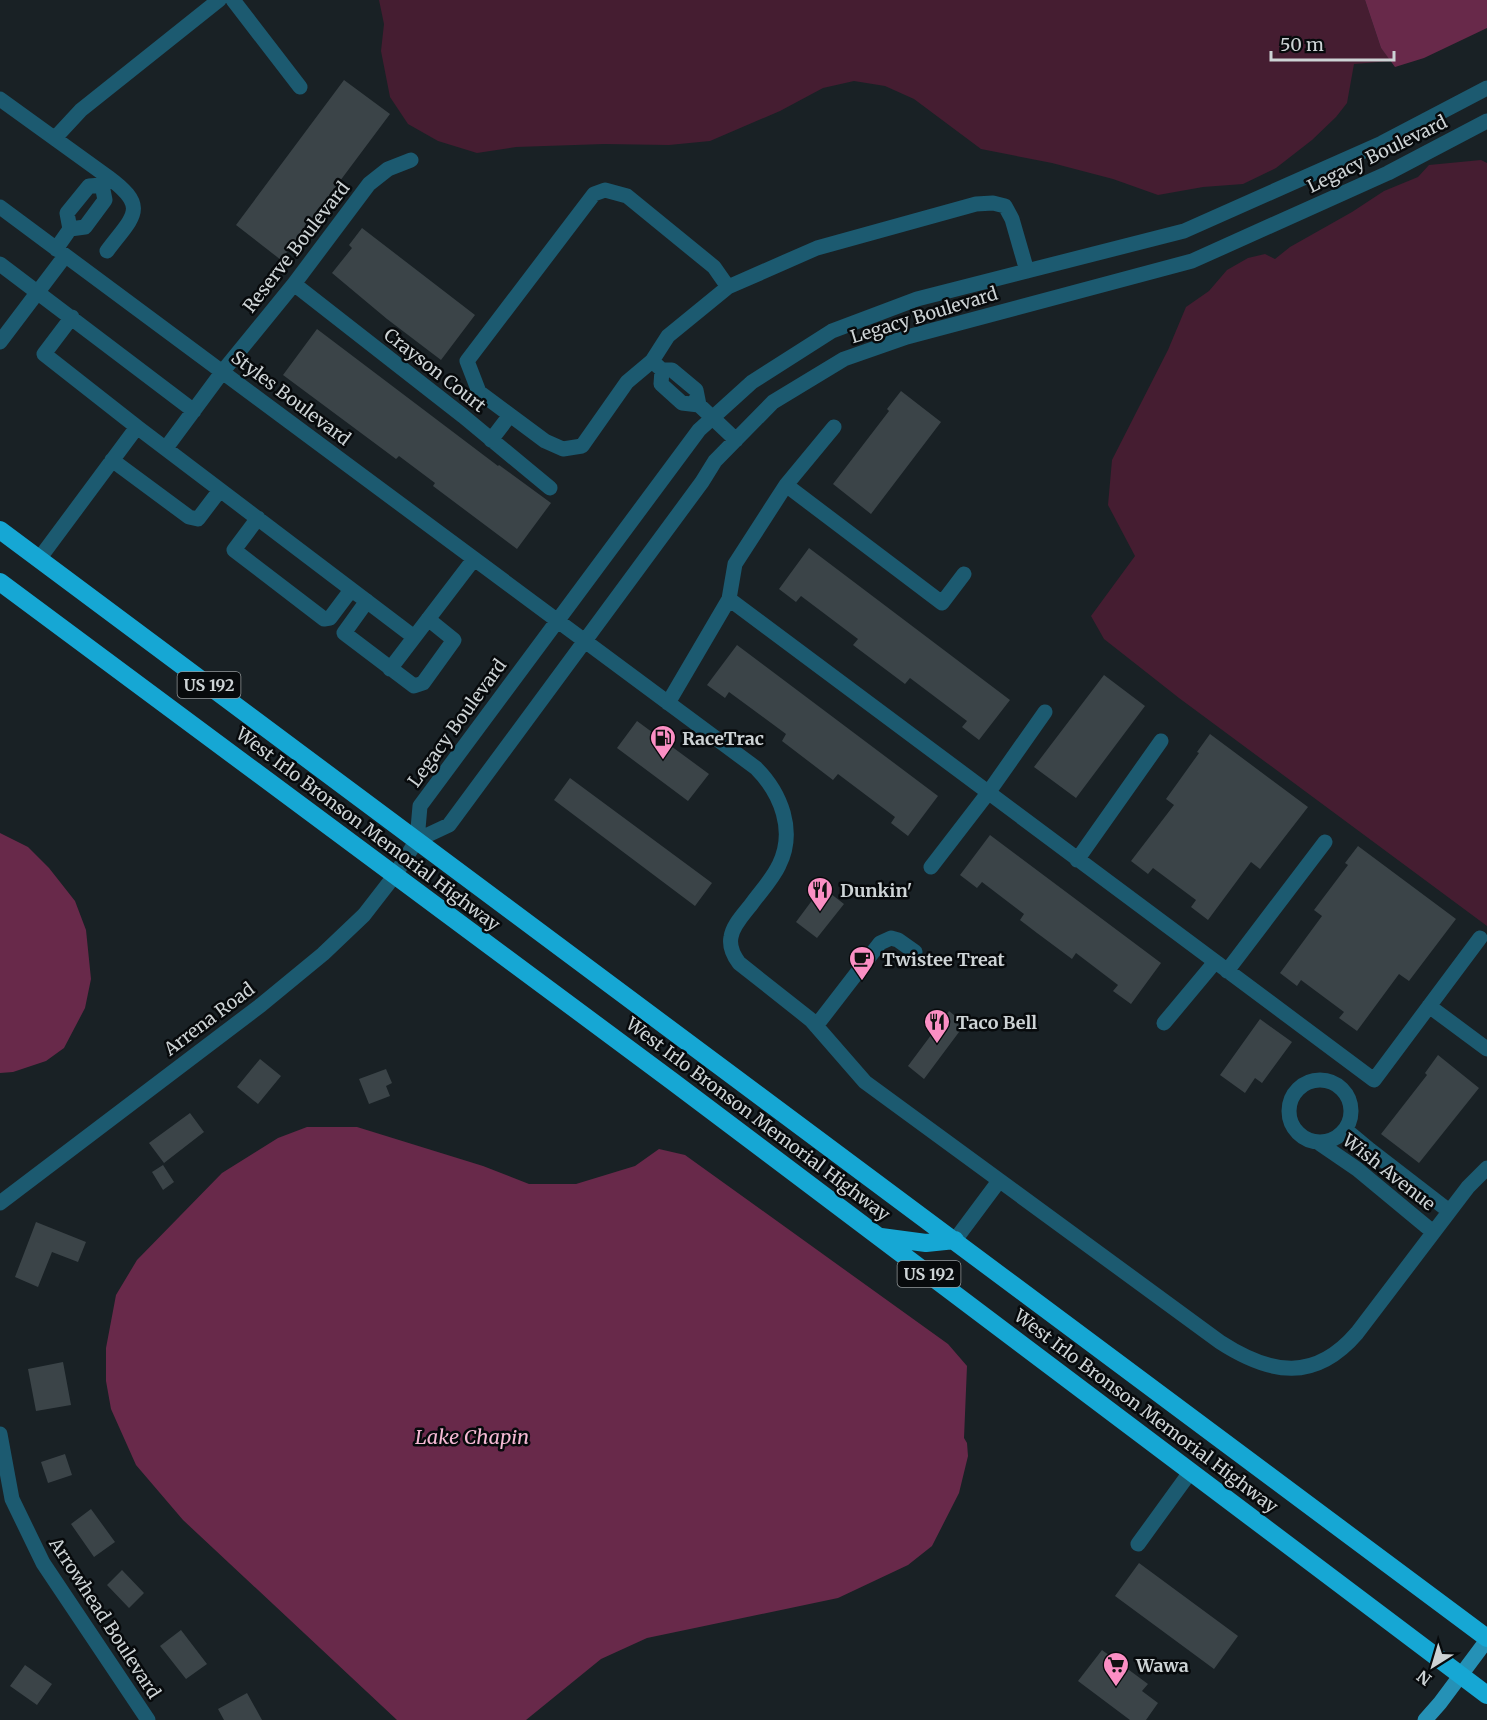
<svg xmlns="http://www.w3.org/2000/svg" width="1487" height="1720" font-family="Merriweather,serif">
<rect width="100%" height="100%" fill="#192125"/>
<!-- green -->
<path fill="#451d31" d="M379,0H1365L1381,48L1391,61L1354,64L1347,103L1336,117L1312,140L1276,168L1243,184L1203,187L1158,195L1113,179L1052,163L981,149L914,99L885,86L854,81L823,88L780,111L710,141L669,145L604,144L516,147L477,153L438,141L408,124L390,97L381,51L384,24Z
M1481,160L1487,163V926L1179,698L1104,639L1091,616L1135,556L1108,505L1112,460L1168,350L1186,307L1209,291L1227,270L1248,258L1265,254L1275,259L1290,247L1352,212L1384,191L1418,177L1429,165Z"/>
<!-- water -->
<path fill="#68294a" d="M1365,0H1487V28L1424,58L1395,67L1381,48Z
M0,833L28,847L49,868L75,901L86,930L91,979L85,1008L64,1048L46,1061L13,1072L0,1073Z
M307,1127H357L483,1166L529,1184H576L635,1166L659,1149L685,1155L948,1344L967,1366L964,1438L967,1443L968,1456L959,1493L932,1546L908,1565L838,1598L647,1638L601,1659L526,1720H397L183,1520L136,1465L111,1409L106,1381V1348L116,1295L137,1260L222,1173L278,1138Z"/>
<!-- building -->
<path fill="#3b4448" d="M344,80L390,114L281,260L236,225Z
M362,228L475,315L441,360L387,319L332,273L352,248L349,245Z
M317,329L498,466L499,465L551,503L517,549L433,486L435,483L399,456L396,459L283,375Z
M901,391L941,422L871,514L833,484L889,411L887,409Z
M809,548L1010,700L979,740L962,727L967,721L910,678L905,684L853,645L858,639L801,596L796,602L779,589Z
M737,645L938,796L908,836L891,823L895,817L838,774L833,780L782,741L786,734L729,692L725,698L707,685Z
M1104,675L1145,706L1076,798L1034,767Z
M637,721L709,774L688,801L617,748Z
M1210,734L1308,807L1260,869L1251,862L1208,920L1191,907L1196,900L1153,868L1148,874L1131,861L1174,805L1166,799L1199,753L1197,752Z
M570,778L712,883L695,906L554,800Z
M990,835L1161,963L1131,1004L1113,991L1118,985L1076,953L1072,959L1037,933L1020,920L1024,914L982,882L977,888L960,875Z
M1358,846L1456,919L1409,981L1399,974L1357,1031L1339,1018L1344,1012L1301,980L1297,986L1280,973L1322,916L1314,910L1348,865L1345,863Z
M822,887L844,904L817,938L796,922Z
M949,1011L965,1024L924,1079L908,1066Z
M1260,1019L1292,1042L1262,1083L1255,1078L1245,1093L1220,1075Z
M1438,1055L1479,1088L1419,1163L1381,1134L1427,1075L1425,1073Z
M260,1059L281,1076L258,1104L237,1087Z
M386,1069L392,1083L386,1086L390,1096L369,1104L359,1079Z
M190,1113L204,1132L164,1163L149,1143Z
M163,1165L174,1182L163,1190L152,1172Z
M36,1222L86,1242L78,1262L52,1252L38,1287L15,1277Z
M63,1362L71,1405L36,1411L28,1369Z
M65,1454L72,1475L48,1483L41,1462Z
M91,1509L115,1542L94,1557L71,1524Z
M1139,1563L1238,1636L1214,1669L1115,1596Z
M122,1570L144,1593L129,1608L107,1585Z
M181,1630L207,1664L186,1679L160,1646Z
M1102,1650L1148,1684L1142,1691L1158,1703L1146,1720H1130L1078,1681Z
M25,1665L52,1684L37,1705L10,1686Z
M247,1693L262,1720H224L218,1709Z"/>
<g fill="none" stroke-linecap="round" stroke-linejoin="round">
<!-- minor -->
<path stroke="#1c5a70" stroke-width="15" d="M233,0L300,87
M0,99L108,177L102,185L105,200L85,227L70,229L56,249
M55,138L81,110L219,0
M0,207L756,768C781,793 796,831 779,865C773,878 762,890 753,902C745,913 733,924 731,937C729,947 733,955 739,963L811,1020L865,1082L1220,1342C1271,1375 1315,1382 1357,1333L1468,1187L1487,1168
M70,229L67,213L89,186L102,185
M107,251C133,216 150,208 108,177
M0,264L194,411
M294,284L463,416L550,488
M0,342L65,256
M652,361L627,382L582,446L563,449L545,441L479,392L467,361L594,194L605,190L627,196L714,267L728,287
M662,370L652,361L668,336L728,287L817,248L976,204L993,203L1005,206L1012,219L1027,271
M699,405L696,390L672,370H662L661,384L682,403L699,405L736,440
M137,427L414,637
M491,440L510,415
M166,448L223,371L294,284L369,184L388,169L411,160
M112,460L189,517L198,519L220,490
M786,485L942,603L964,574
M258,518L234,550L324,619L330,618L351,590
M39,559L137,427L44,354L72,317
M729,599L1374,1080L1480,938
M367,601L344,633L414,686L423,683L454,640L428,619
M390,669L474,559
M668,703L729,599L735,564L786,485L834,427
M417,840L449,825L702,482L715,461L773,402L844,359L907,337L1192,261L1388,173L1487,121
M1077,860L1161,741
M931,867L988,793L1045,712
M1227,971L1325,842
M1429,1006L1487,1049
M1164,1023L1215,962
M816,1026L880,943L891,938L898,940L915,952
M1289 1111a31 31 0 1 1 62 0a31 31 0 1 1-62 0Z
M1346,1130L1370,1150L1449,1211
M1319,1143L1357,1169L1433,1232
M0,1203L261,1005L323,954L364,915L395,875L417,840L420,806L699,430L752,382L832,331L917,299L1184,231L1382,143L1487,88
M955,1240L999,1181
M0,1434L12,1499L43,1563L148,1720
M1138,1544L1191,1471"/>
<!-- major -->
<path stroke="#2591b6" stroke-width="15" d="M1425,1720L1440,1703L1487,1640"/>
<!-- highway -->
<path stroke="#16a7d4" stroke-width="18" d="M0,530L1487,1638
M0,582L672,1081L1487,1695
M881,1237L926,1243L955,1240"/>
</g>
<!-- icons -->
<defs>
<symbol id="fuel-pin" viewBox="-11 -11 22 30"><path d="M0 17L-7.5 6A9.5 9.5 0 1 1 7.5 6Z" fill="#fb8fc4" stroke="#070a0c"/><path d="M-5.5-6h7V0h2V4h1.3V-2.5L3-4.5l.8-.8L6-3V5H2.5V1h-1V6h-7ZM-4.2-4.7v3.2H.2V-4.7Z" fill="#111"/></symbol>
<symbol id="restaurant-pin" viewBox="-11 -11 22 30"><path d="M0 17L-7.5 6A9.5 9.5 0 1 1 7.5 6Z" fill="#fb8fc4" stroke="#070a0c"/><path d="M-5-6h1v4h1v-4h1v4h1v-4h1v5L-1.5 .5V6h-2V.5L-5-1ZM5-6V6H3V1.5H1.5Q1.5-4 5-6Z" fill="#111"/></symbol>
<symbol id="cafe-pin" viewBox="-11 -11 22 30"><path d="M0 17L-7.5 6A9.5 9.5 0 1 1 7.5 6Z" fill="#fb8fc4" stroke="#070a0c"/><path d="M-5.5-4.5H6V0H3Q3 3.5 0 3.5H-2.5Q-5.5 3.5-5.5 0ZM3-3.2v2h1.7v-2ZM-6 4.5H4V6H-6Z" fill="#111"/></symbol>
<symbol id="supermarket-pin" viewBox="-11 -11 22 30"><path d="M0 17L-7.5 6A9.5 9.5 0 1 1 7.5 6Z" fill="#fb8fc4" stroke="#070a0c"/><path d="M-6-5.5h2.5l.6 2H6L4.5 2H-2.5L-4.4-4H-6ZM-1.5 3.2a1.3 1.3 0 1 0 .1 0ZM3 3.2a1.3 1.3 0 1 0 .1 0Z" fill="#111"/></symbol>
</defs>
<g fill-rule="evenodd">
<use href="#fuel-pin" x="648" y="723" width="30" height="40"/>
<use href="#restaurant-pin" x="805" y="875" width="30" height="40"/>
<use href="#cafe-pin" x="847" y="944" width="30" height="40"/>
<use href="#restaurant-pin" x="922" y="1007" width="30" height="40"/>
<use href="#supermarket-pin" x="1101" y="1650" width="30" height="40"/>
</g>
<g text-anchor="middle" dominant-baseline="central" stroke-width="5" stroke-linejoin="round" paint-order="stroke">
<!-- shield labels -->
<g fill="#070a0c" stroke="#929799" stroke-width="1.5">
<rect x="177.5" y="672" width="63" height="26" rx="4.5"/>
<rect x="897.5" y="1261" width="63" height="26" rx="4.5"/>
</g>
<g font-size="16" font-weight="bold" fill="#cdd3d5">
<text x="209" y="685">US 192</text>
<text x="929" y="1274">US 192</text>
</g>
<!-- street labels -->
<g font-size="18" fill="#cdd3d5" stroke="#070a0c">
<text transform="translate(1377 154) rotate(-26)">Legacy Boulevard</text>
<text transform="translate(296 247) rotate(-52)">Reserve Boulevard</text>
<text transform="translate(924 315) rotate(-17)">Legacy Boulevard</text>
<text transform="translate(435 370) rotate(38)">Crayson Court</text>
<text transform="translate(291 398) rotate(37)">Styles Boulevard</text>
<text transform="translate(457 723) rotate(-54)">Legacy Boulevard</text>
<text transform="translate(368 829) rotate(37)">West Irlo Bronson Memorial Highway</text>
<text transform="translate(209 1019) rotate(-37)">Arrena Road</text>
<text transform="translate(758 1119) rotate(37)">West Irlo Bronson Memorial Highway</text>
<text transform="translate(1389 1172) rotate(38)">Wish Avenue</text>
<text transform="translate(1146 1411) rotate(37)">West Irlo Bronson Memorial Highway</text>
<text transform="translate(105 1618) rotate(57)">Arrowhead Boulevard</text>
</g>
<!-- poi labels -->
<g font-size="18" font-weight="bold" fill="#cdd3d5" stroke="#070a0c" text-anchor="start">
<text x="682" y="738">RaceTrac</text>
<text x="840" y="890">Dunkin'</text>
<text x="882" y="959">Twistee Treat</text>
<text x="956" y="1022">Taco Bell</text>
<text x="1136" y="1665">Wawa</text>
</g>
<!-- water labels -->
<g font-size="20" font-style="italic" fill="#f5b9d4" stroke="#070a0c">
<text x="472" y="1436">Lake Chapin</text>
</g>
</g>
<!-- north arrow -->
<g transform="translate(1433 1666) rotate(217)" stroke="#070a0c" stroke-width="4.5" paint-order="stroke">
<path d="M0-4.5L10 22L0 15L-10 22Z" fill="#cdd3d5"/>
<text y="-9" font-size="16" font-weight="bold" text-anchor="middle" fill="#cdd3d5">N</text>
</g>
<!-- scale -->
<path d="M1271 51v9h123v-9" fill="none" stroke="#cdd3d5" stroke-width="3"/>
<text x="1280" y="51" font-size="18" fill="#cdd3d5" stroke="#070a0c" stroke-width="4.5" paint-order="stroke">50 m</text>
</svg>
